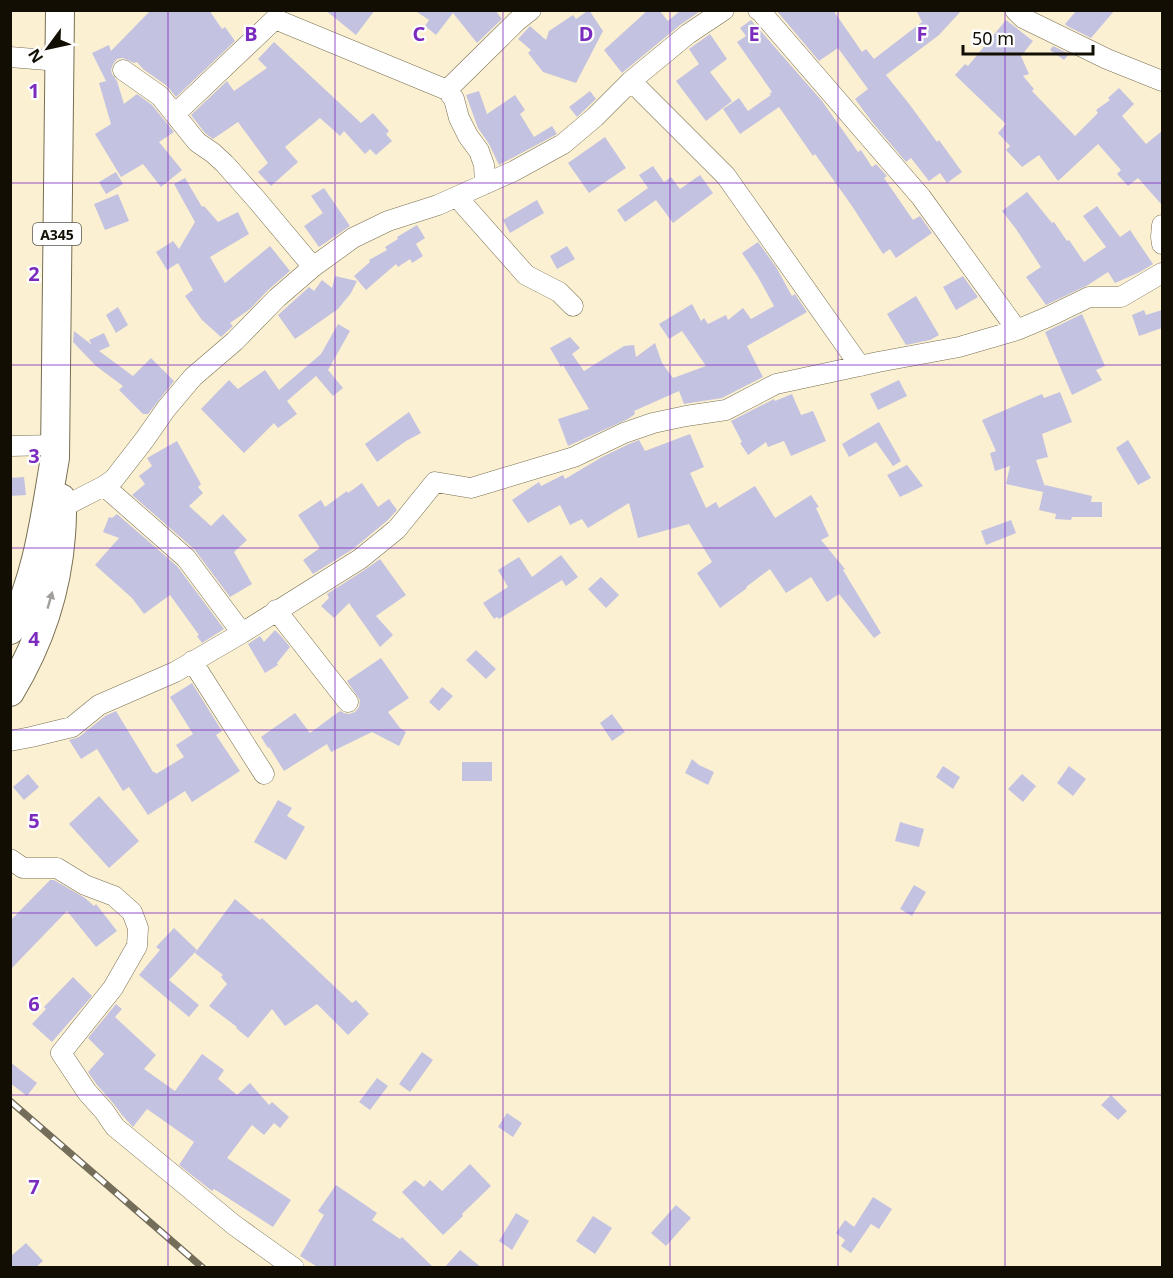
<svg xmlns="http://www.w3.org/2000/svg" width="1173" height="1278" font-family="'Noto Sans',sans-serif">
<rect width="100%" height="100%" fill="#fbf0d1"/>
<!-- building -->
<path fill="#c4c2e1" d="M151,10H209L222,29L225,27L235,41L176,97L167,86L143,69L137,62L134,63L123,58L117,59L113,64L111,70L112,74L117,81L124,104L137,94L152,105L174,132L159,142L182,170L161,187L143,164L121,177L95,134L111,124L99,83L106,81L92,53L109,45L111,51Z
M325,10H375L356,35Z
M414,10H495L502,19L477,43L453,13L436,35L425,26L429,20Z
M589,10L603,31L576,83L543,72L528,53L531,50L518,39L530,26L546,40L549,31L573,15L576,19Z
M648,10H659L668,21L681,10H702L680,25L622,73L604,50Z
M776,10H833L862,52L866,49L874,59L922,22L916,10H962L939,35L886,75L910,105L937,142L939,140L962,172L947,183L940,173L929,181L911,158L906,162L872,122L855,99L868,89L838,48L819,61Z
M1077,10H1115L1091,38L1067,26L1065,24Z
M751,20L822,101L858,152L861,150L872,167L876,164L887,176L884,178L913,220L920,216L932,233L896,258L890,249L883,254L852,206L815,154L813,156L779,107L740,134L723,109L739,98L748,111L771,95L769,94L772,92L737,42L746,36L740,28Z
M1006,20L1033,41L1021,56L1029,74L1023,76L1034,89L1032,91L1075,136L1098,113L1096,110L1110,100L1108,98L1119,88L1134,104L1122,116L1146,144L1162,131V205L1138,178L1128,186L1117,174L1121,170L1098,144L1058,181L1039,155L1022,167L1006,150L1010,146L998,133L1006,124L955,75L965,64L968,66Z
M710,34L727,59L710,72L732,101L706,121L676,81L699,64L689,49Z
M274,42L361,123L373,113L389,131L386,134L392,141L376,155L370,149L365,154L344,131L340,136L320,118L285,147L298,162L271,186L258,172L268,163L238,122L213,139L205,133L191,115L227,81L234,91L267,68L258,59Z
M1053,46L1069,54L1064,60L1050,50Z
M479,91L487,114L515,95L525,110L520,114L534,137L552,126L557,134L499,165L489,144L478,128L466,95Z
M590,91L596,99L577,117L569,107Z
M605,137L626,168L589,193L568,163Z
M653,166L664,182L671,177L680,189L700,175L713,193L673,223L656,200L625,222L617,210L648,188L639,175Z
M116,172L123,184L106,194L99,182Z
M185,178L202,207L204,206L218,222L238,212L249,234L210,257L225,283L270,246L290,271L268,290L250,309L230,323L233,326L221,337L202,320L185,296L193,290L178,263L167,270L156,252L173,241L179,249L195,222L174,184Z
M324,188L350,226L319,247L304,226L323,213L311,196Z
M1027,192L1052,223L1054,222L1067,241L1069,240L1084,262L1106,247L1083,216L1097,206L1120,237L1130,230L1153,264L1140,272L1115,283L1108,272L1088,285L1046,305L1026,277L1041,267L1016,229L1002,211Z
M118,194L129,221L105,230L94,204Z
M537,200L544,213L510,233L503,220Z
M417,225L425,238L416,244L423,256L412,263L410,259L398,267L396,264L366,290L354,276L370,262L369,260L387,250L385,247L398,239L397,237Z
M758,242L776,267L792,296L795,294L807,312L747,346L763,377L722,398L684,404L679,391L634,411L635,414L628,419L568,446L558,419L589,409L563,365L561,367L550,348L570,337L580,348L572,354L584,371L624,346L634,345L636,357L655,343L662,363L673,378L706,366L682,331L669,339L659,324L692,304L701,321L704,318L708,324L726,315L728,320L743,308L751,319L774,306L758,277L742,253Z
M567,246L575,259L557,269L550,256Z
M335,276L357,281L351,293L338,309L295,339L278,315L309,287L314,291L322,280L332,288Z
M963,276L978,297L956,310L943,287Z
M916,296L939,335L930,340L906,345L887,314Z
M118,307L128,325L116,333L106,315Z
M1144,310L1146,315L1162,310V328L1139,336L1132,315Z
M1082,314L1105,366L1096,370L1102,380L1072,395L1045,332Z
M338,324L350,331L328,370L343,388L333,396L316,376L287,401L297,414L278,428L274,423L244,453L201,409L229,380L238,389L265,370L279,390L321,354Z
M74,331L92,345L89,340L104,333L110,346L99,351L133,376L151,358L174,381L148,414H143L119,390L123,386L96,366L73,342Z
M899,380L907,396L878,410L870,394Z
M1060,392L1072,422L1042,434L1048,457L1036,460L1045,487V485L1092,496L1091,502H1102V517H1072L1071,520L1055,519L1056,514L1039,510L1043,492L1006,484L1010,466L995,471L990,453L996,451L982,420L1042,394L1044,398Z
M792,394L801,415L813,411L826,441L791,456L784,441L768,447L766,442L748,455L740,443L742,442L731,421L774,399L775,401Z
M409,412L421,433L406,441L377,462L365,444Z
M879,422L901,461L893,466L876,442L849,457L842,444Z
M690,434L704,467L690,473L706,508L716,502L719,508L755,486L775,518L811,495L819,507L816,508L829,536L821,540L845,569L843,570L881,633L874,638L839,594L827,602L811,577L786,593L770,569L746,587L747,588L720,608L697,573L712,562L689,524L638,538L629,503L588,528L582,519L570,525L560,505L528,523L512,500L539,482L541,486L563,475L565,479L602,457L629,444L639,440L645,451Z
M1128,440L1151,478L1138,485L1116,448Z
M177,441L201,484L198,487L203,493L189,506L211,526L223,514L247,540L234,552L252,584L230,597L194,549L132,495L145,484L139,476L152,466L147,458Z
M907,465L923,486L900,497L887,475Z
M24,477L26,495L10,496V478Z
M362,483L378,507L389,499L397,510L388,520L353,549L313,574L303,560L320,548L298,515L321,500L325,507L347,491L348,493Z
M117,514L177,566L224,629L202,643L197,636L199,635L170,595L144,614L132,598L95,565L119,538L103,532L109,517L112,518Z
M1011,520L1016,533L986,545L981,531Z
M561,555L578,577L566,586L562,580L499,619L497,617L494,619L483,603L508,587L498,570L519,557L532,577Z
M380,559L406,595L376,616L393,635L380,647L349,603L334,618L321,606L329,598L327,594L366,569Z
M601,577L619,595L606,608L588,589Z
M275,630L281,636L290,647L277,663L278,665L265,673L248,644L260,636L264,642Z
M476,650L496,669L486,679L466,660Z
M381,658L409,698L388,712L400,728L406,732L399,746L372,732L331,752L327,744L284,771L269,747L268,748L261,737L295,713L310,733L340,711L344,713L349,714L355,712L359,707L360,700L347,681Z
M192,683L222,731L216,735L240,771L192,802L185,791L148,815L129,787L123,791L97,749L81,759L69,740L79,737L105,716L116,711L153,772H155L156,774L184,757L176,745L193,734L170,697Z
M442,687L453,696L439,711L429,702Z
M612,714L625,732L612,741L600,723Z
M692,759L699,765L714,772L708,785L685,773Z
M462,762H492V781H462Z
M943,766L960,777L953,789L936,777Z
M1069,766L1086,779L1073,796L1057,783Z
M28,774L39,787L24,800L13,787Z
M1022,774L1036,786L1023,802L1008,789Z
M99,796L139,841L109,868L69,824Z
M278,800L292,808L287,816L305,827L286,860L254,842Z
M900,822L924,829L919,847L895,841Z
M50,880H54L85,898L94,906L96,904L117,931L96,947L67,911L10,970V921Z
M914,885L926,892L912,916L900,909Z
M235,899L260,920L262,918L352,1003L356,1000L369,1014L348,1035L317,1004L285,1026L272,1009L248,1038L236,1028L237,1027L209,1006L227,984L221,977L223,975L195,953Z
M174,928L197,950L169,980L199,1005L189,1017L139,975L160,950L156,947Z
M73,977L92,996L52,1042L32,1024L46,1009L44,1007Z
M116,1004L122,1009L115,1017L156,1055L144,1069L175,1091L202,1054L224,1070L218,1079L237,1095L250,1083L269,1105L272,1102L289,1117L280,1128L274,1123L264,1135L252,1125L227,1158L291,1200L273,1227L214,1189L212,1191L179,1165L194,1142L147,1109L133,1127L122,1115L113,1103L97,1085L88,1072L104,1054L88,1038Z
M422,1052L433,1060L410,1092L399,1084Z
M10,1062L37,1083L27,1096L10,1083Z
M377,1078L388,1086L370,1110L359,1102Z
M1111,1095L1127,1111L1118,1120L1101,1105Z
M507,1113L522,1123L513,1137L498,1127Z
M470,1164L491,1186L462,1214L463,1216L443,1235L402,1192L415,1180L424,1187L430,1180L442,1191Z
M336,1185L377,1213L372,1220L400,1239L402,1237L434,1268H319L300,1256L324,1215L318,1211Z
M873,1197L892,1209L879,1229L871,1224L851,1253L841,1246L845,1240L836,1233L845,1220L854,1227Z
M676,1205L691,1218L666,1246L651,1233Z
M516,1213L529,1221L512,1250L499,1241Z
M593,1216L612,1228L595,1254L576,1241Z
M26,1243L43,1261L35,1268H10V1257Z
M460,1250L482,1268H444Z"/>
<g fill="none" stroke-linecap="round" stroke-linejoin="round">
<defs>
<path id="minor" d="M758,10L761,12L921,197L1017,330
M1015,10L1023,18L1107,59L1162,81
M10,57L59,61
M123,70L160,96L197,142L213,153L225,164L256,199L313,267
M631,81L726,176L860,366
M175,114L275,19L447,90
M485,184L484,165L479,151L468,136L459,118L454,99L447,90L517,21L531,10
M457,197L526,275L559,292L573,306
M1162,225L1161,237L1162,244
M10,446L55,445
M104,486L186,558L242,633
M63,507L104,486L114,479L145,439L166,409L193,377L235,341L277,298L313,267L353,238L388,221L438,205L514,171L563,144L595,117L631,81L688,34L724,10
M276,610L348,702
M192,661L264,774
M10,741L31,737L72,727L99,705L175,672L242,633L360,559L397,529L435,482L471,488L574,457L624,433L653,423L686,416L726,410L776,384L878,362L959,347L1017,330L1050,316L1089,297H1121L1162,273
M10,859L23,868H57L85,885L114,896L132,912L138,928L137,946L113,988L61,1053L87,1092L104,1111L115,1127L234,1225L294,1268"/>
<path id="highway" d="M10,630C38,578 45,515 55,458L60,10
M10,692C39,644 57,591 61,535C62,523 63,511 61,498"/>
</defs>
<!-- minor casing -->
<use href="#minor" stroke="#776e51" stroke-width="21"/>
<!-- highway casing -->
<use href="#highway" stroke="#776e51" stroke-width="30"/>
<!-- minor -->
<use href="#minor" stroke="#fff" stroke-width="20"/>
<!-- highway -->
<use href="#highway" stroke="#fff" stroke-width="28"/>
<defs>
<path id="rail" d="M10,1101L203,1268"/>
</defs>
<!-- rail casing -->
<use href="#rail" stroke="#746d5a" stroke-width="7"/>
<!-- rail -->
<use href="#rail" stroke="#fefefe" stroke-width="4.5" stroke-dasharray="14" stroke-linecap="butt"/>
</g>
<!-- one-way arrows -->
<defs><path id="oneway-solid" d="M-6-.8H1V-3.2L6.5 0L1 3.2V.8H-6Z" transform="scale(1.5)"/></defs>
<use fill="#a09f9b" href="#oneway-solid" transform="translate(50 600) rotate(-74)"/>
<!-- grid -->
<path fill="none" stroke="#7b2cbf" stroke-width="1.5" stroke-opacity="0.55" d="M168,10V1268M335,10V1268M503,10V1268M670,10V1268M838,10V1268M1005,10V1268M10,183H1162M10,365H1162M10,548H1162M10,730H1162M10,913H1162M10,1095H1162"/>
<g text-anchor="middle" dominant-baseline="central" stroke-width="4.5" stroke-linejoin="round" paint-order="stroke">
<!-- shield labels -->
<rect fill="#fefefe" stroke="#59564f" stroke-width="1.5" x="33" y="223" width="48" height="22" rx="4.5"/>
<g font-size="14" font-weight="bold" fill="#120e04">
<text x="57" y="234">A345</text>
</g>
</g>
<g font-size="20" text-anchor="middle" font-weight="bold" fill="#7b2cbf" stroke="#fefefe" stroke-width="4.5" stroke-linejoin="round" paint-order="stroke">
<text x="251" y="41">B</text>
<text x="419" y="41">C</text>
<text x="586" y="41">D</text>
<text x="754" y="41">E</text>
<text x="922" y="41">F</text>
<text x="34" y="98">1</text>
<text x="34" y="281">2</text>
<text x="34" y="463">3</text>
<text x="34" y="646">4</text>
<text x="34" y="828">5</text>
<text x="34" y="1011">6</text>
<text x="34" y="1194">7</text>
</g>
<!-- border -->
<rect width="1173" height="1278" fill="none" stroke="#120e04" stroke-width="24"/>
<!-- north arrow -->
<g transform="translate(48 48) rotate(237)" stroke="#fefefe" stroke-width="4.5" paint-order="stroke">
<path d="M0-4.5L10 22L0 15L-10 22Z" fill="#120e04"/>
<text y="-9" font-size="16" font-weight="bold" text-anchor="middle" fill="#120e04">N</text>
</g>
<!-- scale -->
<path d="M963 45v9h130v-9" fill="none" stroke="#120e04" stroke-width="3"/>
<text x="972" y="45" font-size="18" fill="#120e04" stroke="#fefefe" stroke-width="4.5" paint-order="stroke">50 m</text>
</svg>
